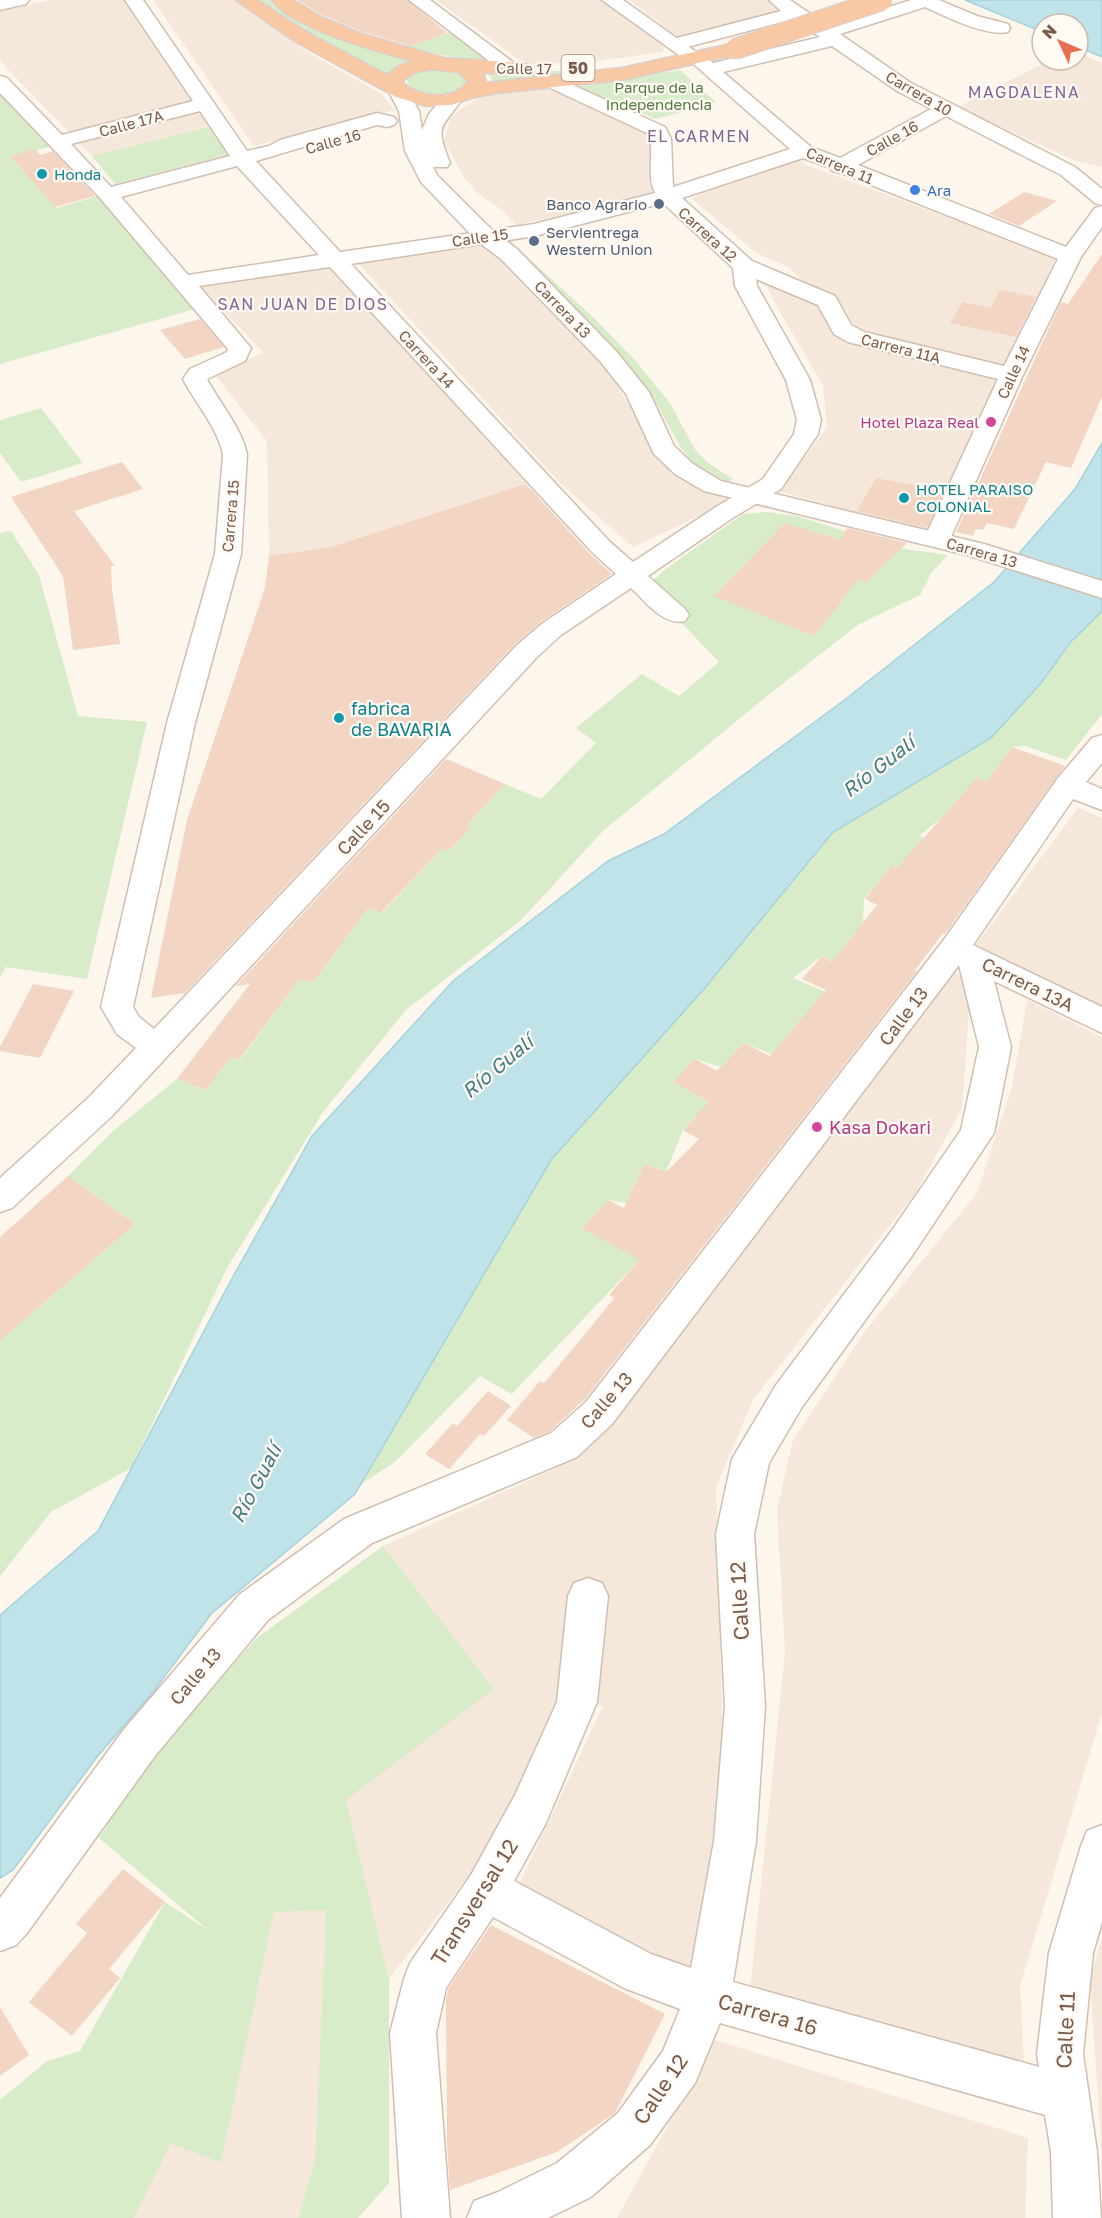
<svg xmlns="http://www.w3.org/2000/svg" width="1102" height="2218" font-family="'Golos Text',sans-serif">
<rect width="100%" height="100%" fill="#fdf6ec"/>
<!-- residential -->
<path fill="#f5e8da" d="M50,0H129L213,126L92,156L0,61V12Z
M153,0H235L306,51L380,93L395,110L254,146Z
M436,0H609L663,40V52L592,62L525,64Z
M629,0H775L791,10L681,39Z
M1078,53L1102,63V167L1073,160L958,107L1050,60H1078Z
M543,88L561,92L653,132L661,194L516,225L503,211L479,194L465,179L444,141L450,119L461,109L484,95L503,90Z
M795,158L809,166L1056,257L1008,367L857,330L839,301L805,285L789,267L756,253L691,198Z
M485,243L601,360L648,436L702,485L733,500L633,547L561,484L358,263Z
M335,263L531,483L331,547L269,556L267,441L216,376L218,370L264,353L199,285Z
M761,275L813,299L847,339L1004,376L934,534L778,491L827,428L823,385L780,312Z
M1078,808L1102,818V1007L975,946Z
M950,969L971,983L962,1108L916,1192L753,1400L716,1487L724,1786L692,1972L518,1887L603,1706L565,1699L488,1851L389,1979L346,1800L493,1689L383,1546L576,1459L633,1394Z
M1027,1000L1102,1037V1713L1020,1986L1024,2064L750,1990L785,1653L777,1509L793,1440L866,1330L977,1193L1012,1087Z
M326,1909L315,2160L298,2218H134L171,2142L221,2163L274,1912Z
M1102,1938V2157L1090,1979Z
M715,2040L1028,2138L1025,2218H617Z"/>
<!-- green -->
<path fill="#d8ecc9" d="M259,0H274L418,61L388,79L336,50Z
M451,32L488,62H477L405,47Z
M659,64L616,72L493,82L487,71H588Z
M434,68L461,72L465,76L466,85C452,98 421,99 408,85L407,80L416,72Z
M680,70L716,102L656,119L578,87Z
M0,89L54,146L10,156L57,208L101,195L199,308L0,364Z
M213,126L231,154L115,184L92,156Z
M506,237L596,320L635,360L670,403L694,448L708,463L733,479L728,482L697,467L682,450L656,403L613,350L497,239Z
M41,408L83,463L21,482L0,453V420Z
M766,512L797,516L898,548L948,555L931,573L920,595L859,624L772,692L603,831L521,920L406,1010L323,1112L227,1268L131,1468L51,1512L0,1576V1341L135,1224L68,1176L113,1131L177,1079L206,1090L231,1057L240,1060L300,979L313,983L368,908L382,913L443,848L449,851L466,826L505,784L541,799L596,743L576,728L642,674L679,696L719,662L647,587L663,571L743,514Z
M11,531L39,575L78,716L147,722L87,979L6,967L0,977V533Z
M1102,611V714L1066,760L1025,746L1012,747L987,781L919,836L945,844L919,878L892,866L864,899L863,923L833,962L822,956L793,978L854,1004L835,1027L805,1015L779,1057L744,1043L721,1067L695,1059L673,1082L756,1129L696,1116L683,1130L666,1172L644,1164L626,1203L608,1200L583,1227L640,1259L512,1394L480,1376L395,1462L361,1484L551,1160L704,989L833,832L991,738L1041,683L1081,631Z
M383,1546L494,1689L346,1800L389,1979V2183L358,2218H298L315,2160L326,1910L274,1912L221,2163L171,2143L134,2218H0V2100L47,2061L80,2051L165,1902L209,1931L99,1838L157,1748L257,1638Z"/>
<!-- water -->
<path fill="#bfe3e8" stroke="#a5d3da" stroke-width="1.5" d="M965,0H1102V57L1078,47V24H1042V32Z
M1102,443V611L1071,642L1041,683L991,738L833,832L704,989L551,1160L355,1494L211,1614L153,1692L97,1757L13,1870L0,1878V1615L98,1531L230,1282L312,1136L453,981L608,861L664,834L843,701L994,582L1075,489Z"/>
<!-- building -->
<path fill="#f3d5c3" d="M297,0H407L447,33L410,46L363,32L324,16Z
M35,149L40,155L53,151L95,196L55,207L10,156Z
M1024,192L1057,201L1019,226L989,214Z
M1102,254V397L1071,468L1046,462L1014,529L987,523L983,530L976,529L973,536L956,532L1061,302L1068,304Z
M1000,290L1036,297L1016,337L950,323L963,302L991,308Z
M200,319L224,347L185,359L160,330Z
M122,462L143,489L74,511L115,566H111L112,589L120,644L73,650L63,576L11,497Z
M876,478L944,491L928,526L924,527L857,511Z
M526,484L590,554L612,574L542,621L516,643L185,993L151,998L187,820L265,588L269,556L331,547Z
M785,523L841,540L847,528L907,543L866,583L858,580L814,636L714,596Z
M1012,747L1065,766L945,934L943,933L915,970L917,971L585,1399L550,1431L534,1438L507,1420L540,1381L544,1383L582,1338L614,1298L609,1295L639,1260L582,1228L608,1200L624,1208L644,1164L666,1172L699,1139L683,1130L709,1102L673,1082L695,1059L717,1071L744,1043L770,1056L826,990L802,979L822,956L832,962L877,905L865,899L892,865L897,868L977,778L987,781Z
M446,759L505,784L466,826L471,828L448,851L443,848L381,913L368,908L313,983L300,979L239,1060L231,1057L206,1090L177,1079L250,984L236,986Z
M33,984L74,991L40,1058L0,1051V1047Z
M68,1176L135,1224L0,1341V1237Z
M488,1391L511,1406L484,1436L480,1434L449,1469L425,1454L453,1423L457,1426Z
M123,1869L165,1902L109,1969L120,1978L72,2036L29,2002L87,1933L76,1924Z
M491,1925L665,2014L615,2113L557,2152L450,2190L447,2144L446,2000L448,1989Z
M0,2007L29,2055L0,2076Z"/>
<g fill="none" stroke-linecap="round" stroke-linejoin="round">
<defs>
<path id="minor" d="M0,0H29L26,4L0,10Z
M125,0H143L247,151L269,146L280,140L377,113L394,117L397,121L394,125L387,127L377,125L256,161L340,252L534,224L655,193C646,174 655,153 649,134L546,86L543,82L546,78L553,76L665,127L671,139L673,187L790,149L688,59L690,55C701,52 705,56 713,63L820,37L793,19L676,50L669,48L667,44L669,40L781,11L769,0H790L828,26L911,0H939L977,16L1008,24L1010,28L1008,32C986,37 945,16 925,7L840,34L911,83L1075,167L1102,189V205L1095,203L1061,175L946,116L858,165L1066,247L1095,208L1102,206V227L1081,257L1023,375L950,539L946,544L937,547L928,544L924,539L998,379L848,342L834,334L818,305L756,279L757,286L810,380L821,420L818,434L781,489L734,517L648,576L685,609L689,615L685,621C663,626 646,602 631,588L561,635L537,657L112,1116L12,1208L0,1212V1178L88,1098L136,1048L117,1034L101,1007L167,723L215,554L223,455C218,428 196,404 183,379L190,369L227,352L228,349L100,198L0,93V76L7,78L62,135L193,101ZM832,46L897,91L931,109L840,158L811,147L723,72ZM200,111L230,156L111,187L71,144ZM803,158L830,168L832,171L841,173L1058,259L1004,366L864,332L851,325L835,296L752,261L682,198ZM237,166L319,255L188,275L121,197ZM663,203L733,268L735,286L786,380L797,420L794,434L763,479L716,507L633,562L610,542L351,264L535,236ZM330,267L592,552L616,574L543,623L517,645L154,1029L139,1017L133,1007L195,723L241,554L247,455C242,428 220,404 207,379L245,361L251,348L199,286Z
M1102,735V763L1086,782L1102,789V810L1073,799L973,945L1102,1007V1033L994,981L1011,1047L994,1133L914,1253L802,1407L769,1463L754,1534L765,1706L756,1841L733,1982L1039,2067L1037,2054L1049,1953L1081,1846L1087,1831L1102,1825V1922L1093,1953L1083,2054L1097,2152L1101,2218H1053L1051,2152L1045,2115L720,2023L695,2083L650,2145L591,2197L548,2218H467L474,2201L498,2192L557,2163L618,2113L663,2051L680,2009L624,1988L493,1917L446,1988L436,2033L450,2218H402L390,2033L404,1979L410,1963L471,1875L515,1795L557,1702L568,1596L574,1583L588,1578L602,1583L608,1596L597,1702L545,1825L514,1881L651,1954L691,1968L714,1841L725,1706L716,1534L732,1459L776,1385L890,1233L961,1130L979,1047L959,965L612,1424L577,1457L372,1543L268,1620L155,1756L27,1933L16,1945L0,1951V1898L125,1728L240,1594L344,1519L551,1433L586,1402L943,941L1058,778L1092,738Z"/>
<path id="tertiary" d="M409,0H430L522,69L519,73H505Z
M602,0H623L706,59L704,63H690Z
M399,86L406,88L419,111L422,130L429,114L446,94H460L463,98C442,129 434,123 450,163L447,167H433L437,175L493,231L517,249L616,351L649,392L674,446L693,464L721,481L984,544L1102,581V598L967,555L704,491L675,474L654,454L626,394L600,361L501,259L477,241L421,182L405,151L399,111L389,92L392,88Z"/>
<path id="trunk" d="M236,0H257L310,34L387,75L399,66L413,61C379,52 291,28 272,0H293L323,18L362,34L444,58L522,63L529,65L532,69L529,73H483L486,83L622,68L735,43L742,45L744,49L742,53L622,80L497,93L475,97L451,105L426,106L396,97L296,42ZM432,69L458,72L468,81C454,101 421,98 404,84L403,80L417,72Z"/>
</defs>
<!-- minor casing -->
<use href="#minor" stroke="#d1beb0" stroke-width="3"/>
<!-- tertiary casing -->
<use href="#tertiary" stroke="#d1beb0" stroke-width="3"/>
<!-- trunk casing -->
<use href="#trunk" stroke="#dad1cd" stroke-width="3"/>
<!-- minor -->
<use href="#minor" fill="#fff" fill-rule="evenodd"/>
<!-- tertiary -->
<use href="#tertiary" fill="#fff" fill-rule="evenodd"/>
<!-- trunk -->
<use href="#trunk" fill="#f9c8a4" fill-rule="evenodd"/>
<defs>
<path id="trunk-bridge" d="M735,49L882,0"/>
</defs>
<!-- trunk-bridge casing -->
<use href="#trunk-bridge" stroke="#dad1cd" stroke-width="22" stroke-linecap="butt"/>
<!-- trunk-bridge -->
<use href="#trunk-bridge" stroke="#f9c8a4" stroke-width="20"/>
</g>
<!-- markers -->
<g fill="#0f9aa8" stroke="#fffaf3" stroke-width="2">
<circle cx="42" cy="174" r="6"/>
<circle cx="904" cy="498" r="6"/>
<circle cx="339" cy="718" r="6"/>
</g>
<circle fill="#3f7fe0" stroke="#fffaf3" stroke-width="2" cx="915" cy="190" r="6"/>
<g fill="#5c6f8a" stroke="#fffaf3" stroke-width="2">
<circle cx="659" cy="204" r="6"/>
<circle cx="534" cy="241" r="6"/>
</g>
<g fill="#d1479c" stroke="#fffaf3" stroke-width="2">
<circle cx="991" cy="422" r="6"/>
<circle cx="817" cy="1127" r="6"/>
</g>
<g text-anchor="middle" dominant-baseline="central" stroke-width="4.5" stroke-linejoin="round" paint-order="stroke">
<!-- far-street labels -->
<g font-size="15" fill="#7a5c4d" stroke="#fffaf3">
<text transform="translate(524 68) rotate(1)">Calle 17</text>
<text transform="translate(919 93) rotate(30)">Carrera 10</text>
<text transform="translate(131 123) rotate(-15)">Calle 17A</text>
<text transform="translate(892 138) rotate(-29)">Calle 16</text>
<text transform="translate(333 141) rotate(-16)">Calle 16</text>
<text transform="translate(840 165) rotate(23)">Carrera 11</text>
<text transform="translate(708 234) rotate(42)">Carrera 12</text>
<text transform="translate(480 237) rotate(-8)">Calle 15</text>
<text transform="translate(563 309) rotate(46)">Carrera 13</text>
<text transform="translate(901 348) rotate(14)">Carrera 11A</text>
<text transform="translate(427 359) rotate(47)">Carrera 14</text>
<text transform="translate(1013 372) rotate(-65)">Calle 14</text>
<text transform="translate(230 516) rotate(-85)">Carrera 15</text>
<text transform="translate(982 552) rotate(16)">Carrera 13</text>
</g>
<!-- far-park labels -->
<g font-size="15" fill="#537a41" stroke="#fffaf3">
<text x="659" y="87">Parque de la<tspan x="659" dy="17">independencia</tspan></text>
</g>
<!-- far-culture labels -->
<g font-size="15" fill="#0d838f" stroke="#fffaf3" text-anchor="start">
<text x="54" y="174">Honda</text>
<text x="916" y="489">HOTEL PARAISO<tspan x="916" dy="17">COLONIAL</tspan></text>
</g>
<!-- far-shop labels -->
<g font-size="15" fill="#366cbe" stroke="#fffaf3" text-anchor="start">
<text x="927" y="190">Ara</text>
</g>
<!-- far-service labels -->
<g font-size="15" fill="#4e5e75" stroke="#fffaf3" text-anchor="end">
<text x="647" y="204">Banco Agrario</text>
<text x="546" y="232" text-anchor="start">Servientrega<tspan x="546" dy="17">Western Union</tspan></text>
</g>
<!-- far-hotel labels -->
<g font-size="15" fill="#b23c85" stroke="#fffaf3" text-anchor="end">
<text x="979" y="422">Hotel Plaza Real</text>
</g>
<!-- shield labels -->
<rect fill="#fffaf3" stroke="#a28b7f" stroke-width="1.5" x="561.5" y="55" width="33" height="26" rx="4.5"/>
<g font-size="16" font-weight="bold" fill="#7a5c4d">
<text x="578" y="68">50</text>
</g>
<!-- far-neighbourhood labels -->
<g font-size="16" letter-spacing="1.5" fill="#846695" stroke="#fffaf3">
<text x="1024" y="92">MAGDALENA</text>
<text x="699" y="136">EL CARMEN</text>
<text x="303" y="304">SAN JUAN DE DIOS</text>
</g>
<!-- culture labels -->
<g font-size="18" fill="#0d838f" stroke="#fffaf3" text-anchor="start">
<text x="351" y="708">fabrica<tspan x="351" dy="21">de BAVARIA</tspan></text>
</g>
<!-- street labels -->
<g font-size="18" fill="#7a5c4d" stroke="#fffaf3">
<text transform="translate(363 827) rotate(-47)">Calle 15</text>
<text transform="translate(1028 984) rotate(26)">Carrera 13A</text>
<text transform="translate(903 1016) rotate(-53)">Calle 13</text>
<text transform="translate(606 1400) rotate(-49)">Calle 13</text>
<text transform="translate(195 1676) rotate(-50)">Calle 13</text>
</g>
<!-- hotel labels -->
<g font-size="18" fill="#b23c85" stroke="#fffaf3" text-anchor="start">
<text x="829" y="1127">Kasa Dokari</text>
</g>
<!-- water labels -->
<g font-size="20" font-style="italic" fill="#437c86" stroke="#fffaf3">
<text transform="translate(878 766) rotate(-38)">Río Gualí</text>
<text transform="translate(497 1066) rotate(-40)">Río Gualí</text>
<text transform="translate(255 1483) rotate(-62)">Río Gualí</text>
</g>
<!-- near-street labels -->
<g font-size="21" fill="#7a5c4d" stroke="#fffaf3">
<text transform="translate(739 1601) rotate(-93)">Calle 12</text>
<text transform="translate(474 1902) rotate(-58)">Transversal 12</text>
<text transform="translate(768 2014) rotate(16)">Carrera 16</text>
<text transform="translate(1065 2030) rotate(-87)">Calle 11</text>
<text transform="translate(660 2089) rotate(-56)">Calle 12</text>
</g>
</g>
<!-- north arrow -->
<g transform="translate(1060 42) rotate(314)"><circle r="28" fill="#fffaf3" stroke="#cabbb1" stroke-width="1.5"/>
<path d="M0-4.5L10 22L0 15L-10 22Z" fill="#e76f51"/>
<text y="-9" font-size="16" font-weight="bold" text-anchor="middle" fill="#7a5c4d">N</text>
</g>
</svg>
